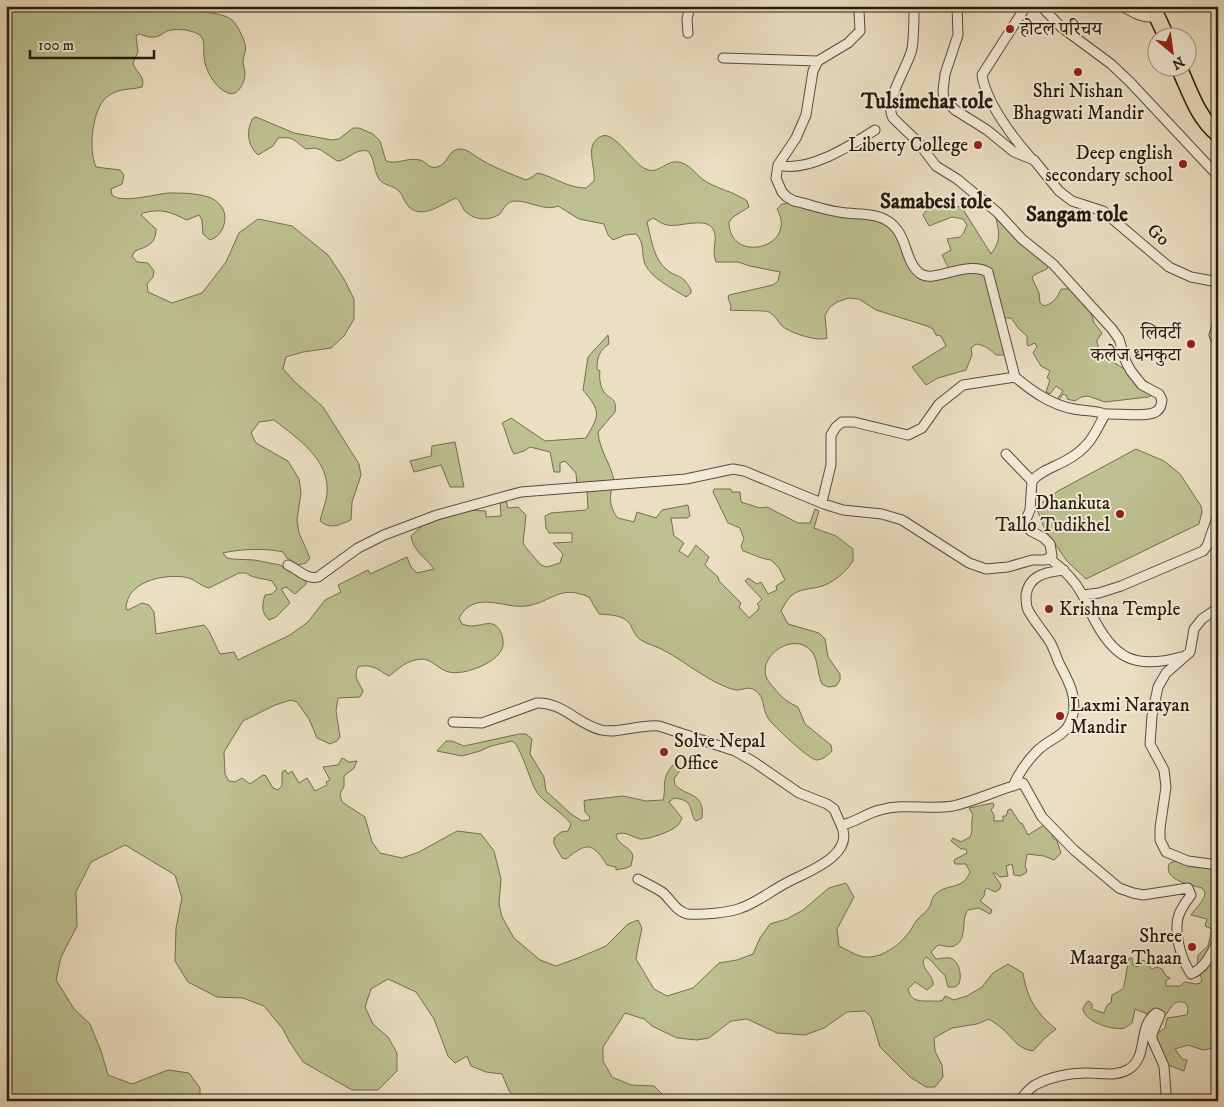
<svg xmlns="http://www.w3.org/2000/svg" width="1224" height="1107" font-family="'IM FELL DW Pica','Noto Serif Devanagari',serif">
<rect width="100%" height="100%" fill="#ecdec2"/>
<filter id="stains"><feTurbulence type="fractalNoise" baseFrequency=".004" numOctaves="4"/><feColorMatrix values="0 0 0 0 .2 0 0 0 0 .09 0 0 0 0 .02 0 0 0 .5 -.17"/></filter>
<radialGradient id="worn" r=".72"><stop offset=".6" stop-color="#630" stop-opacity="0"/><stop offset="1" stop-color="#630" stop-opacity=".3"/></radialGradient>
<!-- green -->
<path fill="#bdc090" stroke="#726e4f" d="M6,6H183C198,15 222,10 233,21C238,26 243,37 245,44C247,51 243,56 243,62C243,66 245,70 245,74C245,82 238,97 228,93C215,88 205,70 204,57C203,43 207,35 190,31C183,29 172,29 167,31C162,34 159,37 153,37C148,38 144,35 139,34L136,36L138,52L133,63C136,73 146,76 142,87C130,90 119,88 108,96C92,107 88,150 96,167L120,170L124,175L122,184L111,189L112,195C122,204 155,194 169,193C179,193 190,193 200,195C207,196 216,199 220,205C230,215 224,236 210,240L203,234L202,220L199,215L187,220C170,212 162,208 143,213L141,215L156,229C156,244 148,246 135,251L132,256L137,262L148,263L154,271L153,277L147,284L148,292L172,303L202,293L226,262L239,233L258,219L292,226L328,255L344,279L354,299V319L344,336L331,348L303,352L286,357L283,369L295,382L323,407L359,464L361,475L352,502L351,520C339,525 331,530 320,521C322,512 326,502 327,494C330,459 298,439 274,420L259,422L251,433L256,443L288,461L299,479L301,493L297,520L299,533L310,558L306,563L298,565L287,558L283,552C267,548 239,549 223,553L227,558L232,559L254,560L280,565L288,571L298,573L306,580V584L295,594L286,587L281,589L290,603L276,617L269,620C261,613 262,604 265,595L272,594L277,589L272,581C263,578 254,579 246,573H239L209,588C200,586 194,578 184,577C162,574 126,582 126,609L128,610L142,603L149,605L154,612L156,634L204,625C210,630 215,645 220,654L234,652L238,660L290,635L308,622L325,600L341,592L338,585L368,570L370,574L407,557L411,567L417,573L434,569C426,558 413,551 411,536L424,524L471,510L486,511V517L501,516L500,503L506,501L508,508L518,507L526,515L523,543L527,549L541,565L547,567L560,563L563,554L553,543L572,542V533H549L546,528L545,516L551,513L586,510L588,508L587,490L577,486L576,473L565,461L560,463V472H554L550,452L530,447L524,451L514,454C508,444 507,433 502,423L511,418L545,441L586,438C600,414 601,412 583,390L588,357L608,335L609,344C599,351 597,357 597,369L600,371C599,377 600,387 604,392C610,400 617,397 615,412L598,432C600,453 611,463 614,481C615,486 612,487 611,492C609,500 612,512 618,518L634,522L637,512L656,518L662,510L688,505L690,516L687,518H671L674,536L684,543L679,551L688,557L696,545L709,557L705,565L718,577L719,581L741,603L739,607L749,618L758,610L759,606L757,604L762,599L745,581L748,578L757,584L761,582L768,594L777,590L776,586L785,580L779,568L771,560C761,559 753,554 743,551L741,546L744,539L740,528L728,523L713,492L714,489H731L732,492H740L741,502L760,508L767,507L798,523H810L815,509L819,511L814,528L836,536L853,549V561C846,572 832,584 819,587C810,589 800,589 792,595C787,599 784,606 781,611L788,624L819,633L825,639L828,657L840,674V680L836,686L828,687L822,684C817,673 818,659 812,652C796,630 756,655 767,679C769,682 772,686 774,688C782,698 787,702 798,707L805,724L831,745L832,751C828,755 823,760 816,760C809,759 773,726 768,718C762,709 765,697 756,691C750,686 745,689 738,690C734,690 728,688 724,686C704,678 684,661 665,651C657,646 648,645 641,640C636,637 634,632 632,628C627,615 612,615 599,614L589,597C559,584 553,602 526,606C503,609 475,589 459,618L462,624C476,630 486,620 495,625C501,629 504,639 503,645C501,662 464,676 449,672C439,670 432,659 422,659C406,660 400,668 389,676C378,670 372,663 358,667C353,677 359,682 363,691L360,697L338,698L336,711L340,737L337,741L330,744L317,738L309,719L297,702L291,700L275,705L243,721L224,752L225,774L229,781L235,782L242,778L250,784L263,775L266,776L273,788L278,790L282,786V772L285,770L288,774L292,771L299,783L307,778L315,791L327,785L326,782L330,780L323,767L338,765L342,758L349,762L357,761L354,768L344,776V786L340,794L342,802L365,817L372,842L380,853L402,858L419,852L457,831L481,834L494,851L501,879L499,904L502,917L514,938L540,960L556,966L578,958L606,946L628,924L638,920L642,928L638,947L636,959L654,989L667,996L693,988L719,963L737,960L753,954L760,938L770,924L787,919L803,910L829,888L846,883L854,897L837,929L839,946C846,949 853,954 860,956C877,961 896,948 906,936C911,931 913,925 917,920C921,915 927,912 930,906C932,903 931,899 934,896C945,882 962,892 970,872L966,864H955L954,861V860L967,853L966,849H961L951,841L953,838L961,842L970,837C974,829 970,824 973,815L969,808L993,803L994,806L991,810L994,815V821H1003V816H1006L1008,810L1011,809L1020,823H1022L1028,835L1044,825L1052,831L1053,838L1057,841L1061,853L1054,860L1044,856L1027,854L1025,867L1027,870L1026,873L1020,876L1014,875L1012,864L1006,866L1008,876L1000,877L995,873H993L1001,885L1000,889L995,892L987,888L985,890L984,896L980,901L992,910L991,913L990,914L979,908L968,910C960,919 969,939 954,946C949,948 943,945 938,945L931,952L936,959C940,959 946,957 950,958C960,961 962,976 959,984L955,987H948L945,975C937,970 934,961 926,957L923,961C923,971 934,975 933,985L927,990L915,982L908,989C911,1002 920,1001 931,1001C936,1001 938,1002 943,1000L945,996L954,1000L967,996L982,987L993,973L1008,964L1023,973C1027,998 1036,1013 1056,1029L1045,1038L1033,1051C1019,1049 1015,1041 1006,1032C1001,1027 995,1023 989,1019L977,1024L952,1028L934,1038L935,1051L942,1065L943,1077L935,1087H926L910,1077L880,1047L871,1017L865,1011L847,1012L824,1028L805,1035L777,1033L747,1019L731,1021L709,1038L697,1040L677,1038L652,1026L644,1019L625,1013L603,1047V1061L612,1077L631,1085L654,1086L669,1101H520L509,1091L502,1074L486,1072L471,1066L467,1056L455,1063L448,1056L434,1019L416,992L388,979L371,989L365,1007L373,1024L388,1037L397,1053V1071L378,1090H352L303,1062L289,1041L283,1029L264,1006L243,998L217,997L188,982L175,961L176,928L182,898L175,875L125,845L91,862L76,892L77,926L61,957L56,980L74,1009L90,1024L101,1051L108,1075L132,1084L168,1070L189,1073L200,1088V1101H6Z
M256,117L294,133L332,140L339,139L353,128H359L373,134L380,141L386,161C398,165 407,157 420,160C428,162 429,171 440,166C448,162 449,149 460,149C468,149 473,155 480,159C493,167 511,174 526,180L532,177L538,173C555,177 567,188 586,188L594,181C596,166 583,144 602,136C615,131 634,165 646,169C658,175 666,160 678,162C688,163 695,173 702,179C716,189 733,191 747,201L749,207L733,217L729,222C729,265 799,248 777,209L782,204L794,203L872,211L892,226L918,276L950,271L942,255L951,250L947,239C962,236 960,241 967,225L963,219L952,217L929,226L923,215L926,211L935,205L951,208L961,206L991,254C1002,239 999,232 995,215L1049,265L1047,269L1034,275L1032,278L1039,293L1040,303L1044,306C1054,303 1057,298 1061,289H1071L1088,303L1094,323L1102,333L1097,340C1096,359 1139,375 1153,386V395L1148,397L1105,402L1088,396L1081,397L1075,401L1067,399V396L1063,394L1059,400L1057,399L1063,391L1056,386L1050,394L1046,392L1050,380L1047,378L1050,371L1041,366L1033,353L1037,347L1035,343L1028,346L1027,344V336L1019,329L1011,318H1005L1000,323L1007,355H996C990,349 984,345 976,344L971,348L972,355L966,370L938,378L926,385L912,367L946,346L941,336L936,335L933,329L927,326L876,310L859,299L849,298L837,302L830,307L825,315L827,338C818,342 790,333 782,326C778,322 775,315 769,312C765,310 737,311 730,310L731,306L728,298L729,295L773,285L778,281L780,272L750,266L738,262H716C711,248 718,241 714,231C708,215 679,228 667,225C662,224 657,220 653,218L647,222C651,237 653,259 667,270C679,279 682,273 691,290V293L686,297C672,288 652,279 645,264C641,254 645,242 636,234L625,235L613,240L608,235L604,224L579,219L558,206C542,213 520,194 507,204C504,207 502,211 500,214C489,221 475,221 465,211C461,206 461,201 456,198C443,203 423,220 409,207C404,202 403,195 399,191C393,185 384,186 379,179C373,169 375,159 368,151C354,148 348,161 337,161L321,150L315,148L306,149C294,141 295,136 278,138L273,146L258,155C247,145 246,130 253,118Z
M455,442L464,487H450L441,465L414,472L410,461L431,456L432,446Z
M1136,449L1164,461L1180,474L1201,506L1202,512L1199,524L1086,579L1067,561L1045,530L1036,507L1058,491Z
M519,734H526L532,739L530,754L544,777L546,791L571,814L582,821L589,820L590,817L585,812L584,801L587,800L623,796L646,801L663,800C667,785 660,780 673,765H677L680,770L674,779L675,785C687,797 705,792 702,818L696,821L694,819C689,806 692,800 674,798L669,802L682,818C681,820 680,823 678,825C673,831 648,840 640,839C631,837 627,831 617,834L616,836C620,847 630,846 633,856L631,866L626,868L616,870V867L607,865C592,841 586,843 566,859L562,858L554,844V838L561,832L568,831L571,824C563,812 540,801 535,789C528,774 524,757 515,743L512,741L491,746L480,751L462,756L437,751L446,741H452L464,746Z
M1174,861L1196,867L1218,868V1047L1203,1050L1188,1045L1175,1049L1182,1059L1187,1060L1184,1071L1168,1065L1156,1036L1158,1033L1165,1028L1167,1018L1187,1015L1188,1008L1186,1003C1172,998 1171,1010 1163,1018L1150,1015L1135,1009L1132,1023C1131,1024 1125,1027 1125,1028C1113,1031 1085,1022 1083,1009L1086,1003L1089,1001L1092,1004V1009L1104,1013L1107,1005L1111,1003L1112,995C1116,993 1121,991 1123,988C1125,986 1127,964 1129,958H1132L1133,965L1138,967L1140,960L1145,961L1152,969L1157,967L1162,969L1166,976L1170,978L1166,981V986H1180L1185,982L1196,984L1200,983L1202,980L1197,966L1198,955L1208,946L1212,929L1205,926L1207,919L1191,915C1196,907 1205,901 1205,892L1202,888C1191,885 1163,880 1169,864Z"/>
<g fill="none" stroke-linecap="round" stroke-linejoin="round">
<defs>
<path id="minor" d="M957,6L958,35L945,74L943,91L944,98L950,105L955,110L987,130L1014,152L1034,160L1059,191L1072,201L1103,211L1169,267L1191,277L1218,282
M1026,6L982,75C986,102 1013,138 1031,158
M1041,6L1061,27L1111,64L1130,82L1218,176
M1122,6C1134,13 1143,19 1158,17
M688,33L687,19L690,6
M723,58L818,61
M778,165C808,173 850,146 875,130
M1218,323L1214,335L1218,344
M1015,377C1032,391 1051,405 1074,409C1084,411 1094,410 1105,414
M1006,454L1032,481
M822,502L831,465V435L836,427L842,422H854L908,435L922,428L939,404L963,385L1015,377L988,272C966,260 935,283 921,274C907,265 907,243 898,231C884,210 860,216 839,212C824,210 809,204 794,201L787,197L782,192L776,178L778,165L796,138L806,115L813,71L818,61L848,43L860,31L859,11L857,6
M1049,558C1062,568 1074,579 1082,594C1086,601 1088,608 1092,615C1113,658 1134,670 1181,657
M288,565C298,569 306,580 318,577L358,548L384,535L437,515L521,492L686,479L733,469L744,471L824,504L843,510L882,514L902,520L969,563L986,569L1008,567L1032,560H1045L1052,556L1050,544L1044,538L1031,531L1026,526L1025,522L1030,510L1032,481C1040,471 1054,467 1065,461C1088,449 1094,436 1105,414C1117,413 1149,418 1157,411C1161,408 1161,405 1162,400L1159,394L1142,385L1131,371L1126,362L1119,339L1112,329L1053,264L1022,239L997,212L957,179L936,166L918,142L893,118C883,101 908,67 912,49C914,36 914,20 914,6
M1083,595L1099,593L1121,586L1203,551L1207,546L1218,515
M1218,608L1202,619L1194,629L1190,652L1166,673L1158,687L1152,716L1150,744L1164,770L1166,787L1160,828V840L1166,852L1188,861L1218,865
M453,722L482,723L537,703C563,702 577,724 601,730C618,734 640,724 659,726L735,751L754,762L799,793L827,804L834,809L841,825C855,823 866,813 880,810C904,803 929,810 953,806C976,801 999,789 1023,783L1042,817L1074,850L1119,888L1133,893L1143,895L1188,888L1191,895C1187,900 1183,906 1180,912C1172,930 1181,959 1191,974C1205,968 1211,954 1218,941
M1013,786C1019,773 1027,761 1037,751C1052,736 1067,738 1073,714C1077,694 1067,679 1059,663C1056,656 1054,649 1050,642C1043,631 1034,621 1028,610C1026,606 1026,600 1026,595C1029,575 1046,572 1064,570
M638,879C646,883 654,887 662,892C670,898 676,912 688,914C701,915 729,913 741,908C758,902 772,890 788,882C807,872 856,855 841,825
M1019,1101C1024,1096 1029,1088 1035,1085C1050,1077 1070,1073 1087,1073C1102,1073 1116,1077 1129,1069C1149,1056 1137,1027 1156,1013L1160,1015L1152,1034V1039L1164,1066L1166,1093L1163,1101"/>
<path id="primary" d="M1152,6L1167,38
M1179,68C1190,91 1197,117 1218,134"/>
</defs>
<!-- minor casing -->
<use href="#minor" stroke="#584c3b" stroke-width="11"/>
<!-- primary casing -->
<use href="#primary" stroke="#261b0e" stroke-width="18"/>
<!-- minor -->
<use href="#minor" stroke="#f3ead7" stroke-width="9"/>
<!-- primary -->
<use href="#primary" stroke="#ecdec2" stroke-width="15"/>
</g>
<!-- markers -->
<g fill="#8f2418" stroke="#f3ead7" stroke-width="2">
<circle cx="1010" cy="29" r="5"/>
<circle cx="1078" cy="72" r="5"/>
<circle cx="978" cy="145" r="5"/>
<circle cx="1183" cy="164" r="5"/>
<circle cx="1191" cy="344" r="5"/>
<circle cx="1120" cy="514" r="5"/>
<circle cx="1049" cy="609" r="5"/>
<circle cx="1060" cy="716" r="5"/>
<circle cx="664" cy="752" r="5"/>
<circle cx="1192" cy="947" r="5"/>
</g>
<g text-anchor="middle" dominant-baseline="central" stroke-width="4" stroke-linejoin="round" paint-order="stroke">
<!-- poi labels -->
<g font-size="19" fill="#261b0e" stroke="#f3ead7" text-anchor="end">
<text x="1020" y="29" text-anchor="start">होटल परिचय</text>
<text x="1078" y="91" text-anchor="middle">Shri Nishan<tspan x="1078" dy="22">Bhagwati Mandir</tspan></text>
<text x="968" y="145">Liberty College</text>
<text x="1173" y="153">Deep english<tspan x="1173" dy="22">secondary school</tspan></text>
<text x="1181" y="333">लिवर्टी<tspan x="1181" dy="22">कलेज धनकुटा</tspan></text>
<text x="1110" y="503">Dhankuta<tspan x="1110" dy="22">Tallo Tudikhel</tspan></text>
<text x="1059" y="609" text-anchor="start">Krishna Temple</text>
<text x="1070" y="705" text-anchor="start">Laxmi Narayan<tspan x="1070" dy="22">Mandir</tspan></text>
<text x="674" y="741" text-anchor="start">Solve Nepal<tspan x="674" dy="22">Office</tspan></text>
<text x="1182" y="936">Shree<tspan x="1182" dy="22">Maarga Thaan</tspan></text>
</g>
<!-- street labels -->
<g font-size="19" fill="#261b0e" stroke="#f3ead7">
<text transform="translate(1158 235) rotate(41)">Go</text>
</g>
<!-- quarter labels -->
<g font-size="21" font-weight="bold" fill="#261b0e" stroke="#f3ead7">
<text x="927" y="102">Tulsimehar tole</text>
<text x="936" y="202">Samabesi tole</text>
<text x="1077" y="215">Sangam tole</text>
</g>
</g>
<!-- margin -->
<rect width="1224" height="1107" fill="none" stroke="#ecdec2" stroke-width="25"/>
<rect x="8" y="8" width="1209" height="1092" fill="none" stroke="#261b0e" stroke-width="2.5"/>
<rect x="12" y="12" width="1199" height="1082" fill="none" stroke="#261b0e"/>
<!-- north arrow -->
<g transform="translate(1172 52) rotate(151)"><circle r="24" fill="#f3ead7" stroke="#a19787"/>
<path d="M0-4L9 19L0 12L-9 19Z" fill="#8f2418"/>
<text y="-8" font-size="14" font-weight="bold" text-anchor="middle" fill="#261b0e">N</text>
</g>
<!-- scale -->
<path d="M30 50v8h124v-8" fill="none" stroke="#261b0e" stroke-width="2.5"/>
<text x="38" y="50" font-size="15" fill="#261b0e" stroke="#f3ead7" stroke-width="4" paint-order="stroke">100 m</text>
<rect width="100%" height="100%" filter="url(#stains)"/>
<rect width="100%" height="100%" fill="url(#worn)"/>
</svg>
